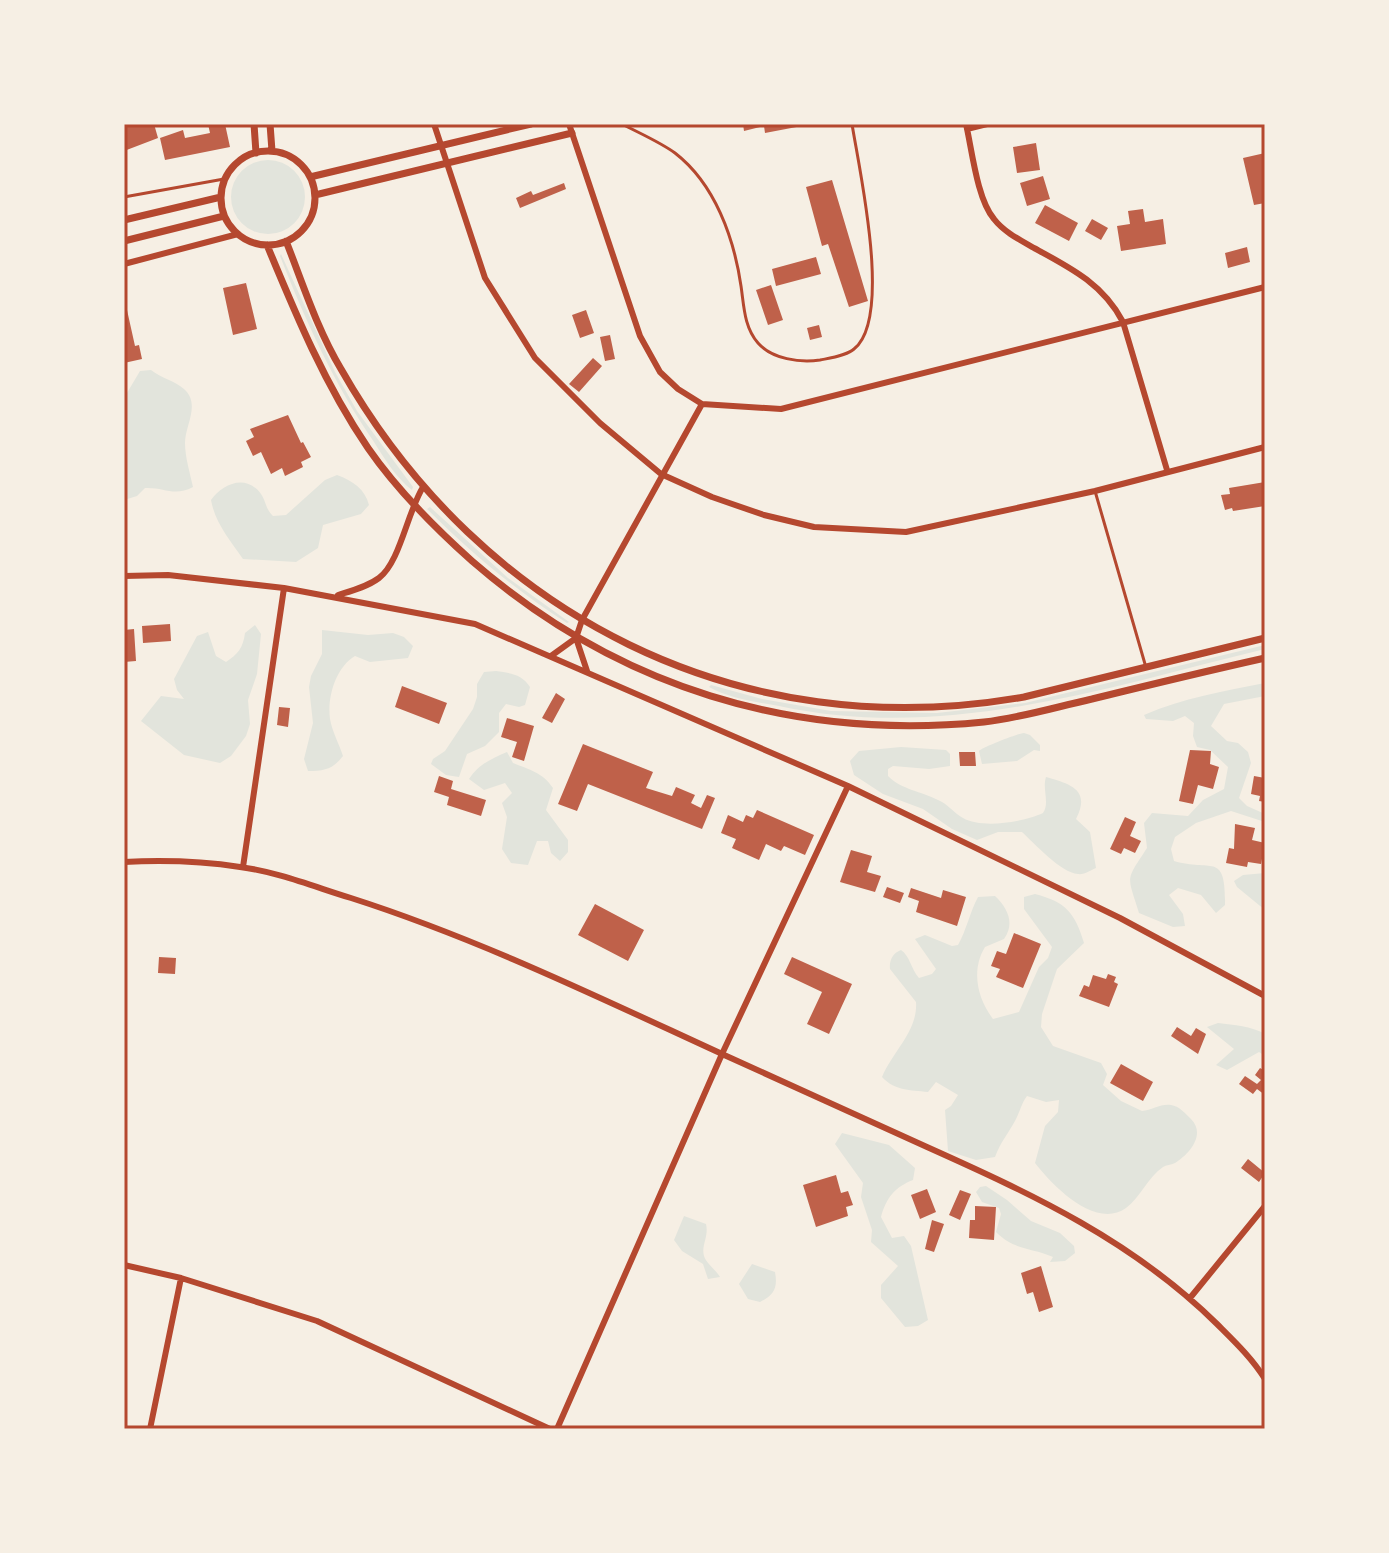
<svg xmlns="http://www.w3.org/2000/svg" width="1389" height="1553" font-family="'Varela Round',sans-serif">
<rect width="100%" height="100%" fill="#f6efe4"/>
<!-- green -->
<path fill="#e2e4dc" d="M231 197a37 37 0 1 1 74 0a37 37 0 1 1-74 0Z
M281,254L335,372L357,411L413,487L412,490C397,479 384,458 374,442C334,384 306,322 280,256Z
M151,370C161,378 175,381 184,389C201,404 185,425 185,443C185,457 190,473 193,487C174,497 164,487 145,488L137,496L124,500V398L140,371Z
M337,475C353,481 365,489 369,505L361,514L323,525L318,548L296,562L243,559C230,540 215,523 211,500C222,484 246,473 261,494C266,501 265,508 273,516L286,515L325,480Z
M430,507L508,578L569,622L567,623C515,590 470,552 427,509Z
M255,625L261,634L257,674L248,700L250,724L246,736L231,756L220,763L184,755L141,721L161,696L184,699L177,690L174,679L197,636L208,632L216,656L226,662C238,654 243,648 245,633Z
M322,630L368,635L393,633L404,637L413,646L408,658L370,662L355,656C336,667 327,697 330,719C332,731 339,744 343,756C333,769 325,771 308,771L304,759L313,723L309,687L311,676L322,654Z
M1265,645V649C1104,688 945,742 779,706C756,702 728,698 709,687L711,685L762,699L831,711L937,713L1025,703Z
M496,671C510,673 522,674 530,687L525,705L519,707L506,704L499,713V732L485,746L467,754L459,777L446,775L431,764L433,759L445,751L473,709L477,697V684L484,672Z
M1265,683V696L1224,704L1211,726L1227,741L1238,743L1248,752L1251,763L1239,798L1247,806L1265,814V822L1231,811L1196,823L1175,837L1171,849L1174,861C1212,872 1226,851 1225,905L1216,913L1201,895L1178,888L1169,895L1183,914L1185,926L1173,927L1139,913C1127,874 1125,882 1147,848L1144,823L1152,813L1188,816L1203,800L1224,789L1228,767L1210,750L1197,747L1193,736L1194,723L1185,716L1173,721L1146,719L1144,715C1183,698 1224,691 1265,683Z
M1024,733L1030,735L1040,745V751L1034,750L1017,761L982,764L979,751C983,747 1016,734 1024,733Z
M901,747L946,750L950,754V766L929,769L893,766L888,769V776C902,790 921,791 938,800C948,804 954,813 963,818C982,829 1024,822 1043,813C1050,803 1042,789 1046,777C1071,784 1091,790 1076,819L1090,832L1096,868C1091,870 1084,875 1078,874C1061,873 1034,843 1022,832H998L977,840L952,829L923,809L883,794L854,775L850,761L859,751Z
M507,752L513,763C530,770 542,772 553,788L546,810L568,840V852L560,861L551,853L548,841H537L528,865L511,863L502,849L507,817L502,803L512,793L505,783L484,790L469,779C479,764 491,759 507,752Z
M1265,873V910L1237,887L1234,881L1243,875Z
M1035,894C1066,902 1075,913 1084,943L1057,969L1042,1014L1041,1027L1053,1046L1101,1063L1107,1074L1103,1085L1121,1101L1142,1111C1152,1110 1162,1103 1171,1105C1179,1106 1185,1113 1191,1119C1206,1134 1190,1154 1175,1163C1171,1165 1166,1165 1163,1167C1148,1177 1140,1198 1126,1208C1095,1230 1052,1185 1035,1163L1045,1126L1058,1112L1059,1100L1046,1102L1027,1096C1021,1104 1020,1112 1015,1121C1008,1134 1001,1141 995,1157L976,1160L948,1151L945,1110L951,1106L958,1095L936,1082L928,1092C910,1090 895,1091 882,1077C893,1051 918,1031 916,1002L890,969C889,960 893,953 901,950C910,956 911,969 919,978L932,974L936,969L915,939L925,935L952,946L958,945C966,931 970,912 978,897L995,896C1008,908 1015,924 1004,939L985,947C971,970 977,998 993,1019L1019,1012L1039,967L1048,958L1052,947L1024,909V897Z
M1218,1023C1234,1025 1251,1026 1265,1034V1056L1259,1052L1227,1070L1216,1065L1234,1049L1207,1027Z
M842,1133L889,1145L915,1168L913,1180C895,1187 886,1198 881,1217L892,1238L904,1236L911,1246L928,1320L918,1326L905,1327L881,1298V1285L898,1266L871,1242L872,1230L861,1197L863,1183L835,1144Z
M986,1186L1007,1200L1031,1221L1060,1233L1074,1246L1075,1253L1065,1261L1050,1262L1053,1257C1031,1247 1015,1251 996,1232L1001,1214L999,1208L982,1202L976,1192L980,1187Z
M684,1216L706,1224C709,1237 701,1245 704,1256C706,1263 716,1270 720,1277L708,1279L703,1264L682,1251L674,1240Z
M752,1264L775,1272C778,1288 774,1295 760,1302L748,1299L739,1284Z"/>
<!-- building -->
<path fill="#bf614a" d="M124,124H154L158,138L124,151Z
M208,124H225L230,147L165,160L160,138L183,130L185,138L210,133Z
M743,124H806L807,125L765,133L764,126L744,131Z
M1036,143L1040,170L1017,173L1013,147Z
M1265,153V203L1254,205L1243,158Z
M1043,176L1050,199L1027,206L1020,183Z
M832,180L868,301L849,307L828,244L822,246L806,187Z
M564,183L566,189L520,208L516,198L531,191L533,195Z
M1045,205L1078,223L1069,241L1035,223Z
M1143,209L1145,222L1163,219L1166,244L1121,251L1117,226L1130,224L1128,211Z
M1092,219L1108,228L1101,240L1085,231Z
M1247,247L1250,262L1228,268L1225,253Z
M816,257L821,274L776,286L772,269Z
M246,283L257,329L233,335L223,288Z
M771,285L783,320L768,325L756,290Z
M127,310L135,346L139,345L142,359L124,363V311Z
M586,310L594,333L580,338L572,315Z
M819,325L822,337L810,340L807,328Z
M610,335L615,359L605,361L600,337Z
M593,358L602,366L579,392L569,384Z
M288,415L301,443L303,442L311,457L301,462L303,467L285,476L282,468L271,474L261,452L253,456L246,441L254,437L250,429Z
M1265,482V506L1233,511L1232,508L1225,510L1221,495L1230,494L1229,488Z
M170,624L171,641L143,643L142,626Z
M134,629L136,661L124,662V630Z
M402,686L447,703L439,724L395,707Z
M556,693L565,699L552,723L542,718Z
M279,707L290,708L288,727L277,725Z
M507,718L534,726L524,761L512,757L517,742L501,737Z
M583,744L653,772L646,788L672,796L676,787L695,795L691,803L701,808L707,795L715,798L702,829L588,784L577,811L558,804Z
M1190,750L1211,751L1210,764L1219,767L1213,789L1198,785L1193,804L1179,801Z
M959,752H975L976,766H960Z
M439,776L453,781L451,789L486,800L481,816L447,805L449,797L434,792Z
M1254,776L1265,778V802L1259,801L1260,796L1251,794Z
M757,810L814,835L805,855L784,846L781,851L766,844L759,860L732,848L736,839L721,833L728,815L743,822L746,815L753,818Z
M1125,817L1136,822L1130,836L1141,841L1135,853L1124,848L1121,854L1110,849Z
M1235,824L1255,828L1252,840L1265,843L1261,864L1248,862L1247,867L1226,863L1229,848L1234,849Z
M851,850L872,856L867,872L881,876L875,892L840,882Z
M887,887L904,893L900,903L883,897Z
M911,888L941,898L943,890L966,897L957,926L916,912L919,901L908,897Z
M595,904L644,930L628,961L578,935Z
M1014,933L1041,944L1023,988L996,977L1000,969L991,966L997,951L1006,954Z
M159,957L176,958L175,974L158,973Z
M792,957L852,984L829,1034L807,1024L822,992L784,974Z
M1108,974L1116,977L1114,982L1118,984L1109,1007L1079,996L1084,985L1089,987L1093,975L1106,979Z
M1177,1027L1191,1036L1196,1028L1206,1034L1198,1054L1171,1036Z
M1121,1064L1153,1082L1143,1101L1110,1083Z
M1260,1068L1265,1071V1095L1257,1089L1253,1094L1239,1084L1245,1076L1257,1084L1261,1080L1255,1075Z
M1248,1159L1265,1173L1259,1182L1241,1168Z
M836,1175L841,1193L848,1191L853,1205L846,1207L848,1216L816,1227L803,1185Z
M927,1189L936,1212L920,1219L911,1195Z
M960,1190L971,1194L960,1220L949,1215Z
M975,1206L996,1207L994,1240L969,1238L970,1220H975Z
M932,1220L944,1224L934,1252L925,1249Z
M1041,1266L1053,1307L1039,1312L1033,1292L1027,1294L1021,1273Z"/>
<g fill="none" stroke-linecap="round" stroke-linejoin="round">
<!-- service -->
<path stroke="#b5482f" stroke-width="3" d="M622,124C639,133 660,142 675,153C715,184 734,238 741,286C744,306 744,327 758,343C772,359 800,363 820,360C830,358 846,356 854,349C893,318 859,169 852,124
M124,197L224,179
M1095,491L1145,664"/>
<!-- minor -->
<path stroke="#b5482f" stroke-width="6" d="M434,124L485,278L535,358L600,423L661,474L712,497L764,515L814,527L906,532L1095,491L1265,447
M569,124L640,336L660,372L678,389L702,404L781,409L1265,287
M966,124C972,150 977,199 994,219C1004,232 1020,240 1034,248C1071,268 1103,284 1123,322L1167,470
M967,129L987,124
M124,264L238,234
M124,576L168,575L284,588L475,624L848,786L1120,918L1265,996
M338,595C351,591 367,587 379,578C400,562 407,513 423,487
M551,656L576,638
M587,671L576,638L582,620L702,404
M848,786L722,1054C790,1085 859,1116 927,1147C1034,1195 1133,1241 1217,1324C1234,1341 1252,1358 1265,1379
M124,862C163,860 201,861 240,867C278,872 315,887 351,898C479,939 600,998 722,1054L557,1429
M243,867L284,588
M124,1265L181,1278L150,1429
M181,1278L317,1321L550,1429
M1190,1298L1265,1206"/>
<!-- tertiary -->
<path stroke="#b5482f" stroke-width="7" d="M254,124L256,153
M270,124L272,151
M221 198a47 47 0 1 1 94 0a47 47 0 1 1-94 0Z
M310,177L531,124
M315,195L572,133
M124,220L221,197
M124,241L224,216
M286,241C303,284 317,329 341,369C482,617 741,747 1024,697L1265,638
M267,245C296,315 325,385 368,448C397,490 434,527 472,561C617,687 792,741 984,722C1020,718 1056,707 1092,699C1149,685 1207,671 1265,658"/>
</g>
<!-- border -->
<rect width="1389" height="1553" fill="none" stroke="#f6efe4" stroke-width="252"/>
<rect x="126" y="126" width="1137" height="1301" fill="none" stroke="#b5482f" stroke-width="3"/>
</svg>
